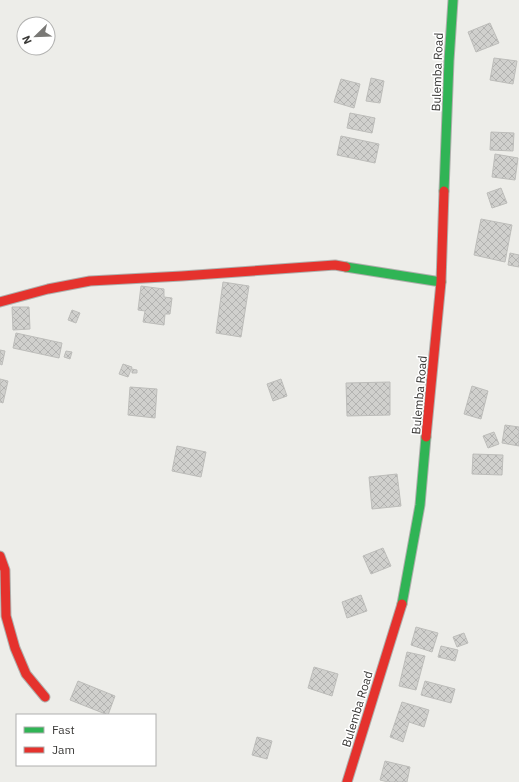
<svg xmlns="http://www.w3.org/2000/svg" width="519" height="782" font-family="'IBM Plex Sans',sans-serif">
<defs>
<pattern id="building-cross-hatch" width="8" height="8" patternUnits="userSpaceOnUse"><rect width="8" height="8" fill="#d0d0cd"/><path d="M0 0l8 8M0 8l8-8" fill="none" stroke="#b3b3b1"/></pattern>
</defs>
<rect width="100%" height="100%" fill="#edede9"/>
<!-- building -->
<path fill="url(#building-cross-hatch)" stroke="#bdbdba" d="M490,23L499,43L476,52L468,32Z
M494,58L517,61L513,84L490,80Z
M371,78L384,81L380,103L366,101Z
M341,79L360,84L354,108L334,102Z
M350,113L375,118L372,133L347,128Z
M491,132L514,133L513,151L490,150Z
M341,136L379,144L375,163L337,155Z
M495,154L518,158L515,180L492,177Z
M501,188L507,203L492,208L487,193Z
M481,219L512,225L505,262L474,255Z
M510,253L519,255V267L508,265Z
M223,282L249,286L241,337L216,333Z
M141,286L164,289V297L172,298L170,314H165L164,325L143,322L145,311L138,310Z
M12,307H29L30,329L13,330Z
M72,310L80,313L76,323L68,320Z
M16,333L62,343L59,358L13,348Z
M0,350L5,351L2,365L0,364Z
M66,351L72,352L70,359L64,357Z
M123,364L132,367L128,377L119,374Z
M132,369L137,370V373H132Z
M0,379L8,381L3,403L0,402Z
M281,379L287,396L273,401L267,384Z
M390,382V415L347,416L346,383Z
M472,386L488,391L481,419L464,414Z
M130,387L157,389L155,418L128,415Z
M505,425L519,427V446L502,443Z
M494,432L499,444L488,448L483,436Z
M177,446L206,452L201,477L172,471Z
M473,454L503,455L502,475L472,474Z
M397,474L401,506L372,509L369,477Z
M383,548L391,566L371,574L363,556Z
M361,595L367,611L347,618L342,602Z
M416,627L438,633L432,652L411,645Z
M464,633L468,643L457,647L453,637Z
M441,646L458,650L455,661L438,657Z
M407,652L425,656L416,690L399,686Z
M314,667L338,674L332,696L308,688Z
M78,681L115,696L108,715L70,700Z
M425,681L455,689L451,703L421,695Z
M402,702L429,710L424,727L409,722L403,742L390,737Z
M257,737L272,741L267,759L252,755Z
M385,761L410,767L407,782H388L380,780Z"/>
<g fill="none" stroke-linecap="round" stroke-linejoin="round">
<defs>
<path id="fast" d="M444,191L449,61L453,0
M346,267L441,282
M402,604L420,505L426,437"/>
<path id="jam" d="M0,302L48,289L90,281L182,276L335,265L346,267
M426,437L441,282L444,191
M0,556L5,570L6,616L15,648L26,674L45,697
M347,782L402,604"/>
</defs>
<!-- fast casing -->
<use href="#fast" stroke="#afafac" stroke-width="11"/>
<!-- jam casing -->
<use href="#jam" stroke="#afafac" stroke-width="11"/>
<!-- fast -->
<use href="#fast" stroke="#30b455" stroke-width="9"/>
<!-- jam -->
<use href="#jam" stroke="#e5322d" stroke-width="9"/>
</g>
<g text-anchor="middle" dominant-baseline="central" stroke-width="3" stroke-linejoin="round" paint-order="stroke">
<!-- street labels -->
<g font-size="12" fill="#3a3937" stroke="#fff">
<text transform="translate(437 72) rotate(-88)">Bulemba Road</text>
<text transform="translate(419 395) rotate(-85)">Bulemba Road</text>
<text transform="translate(357 709) rotate(-73)">Bulemba Road</text>
</g>
</g>
<!-- legend -->
<rect x="16" y="714" width="140" height="52" fill="#ffffff" stroke="#b0b0af"/>
<rect x="24" y="727" width="20" height="6" fill="#30b455" stroke="#b0b0af"/>
<text x="52" y="734" font-size="12" fill="#3a3937">Fast</text>
<rect x="24" y="747" width="20" height="6" fill="#e5322d" stroke="#b0b0af"/>
<text x="52" y="754" font-size="12" fill="#3a3937">Jam</text>
<!-- north arrow -->
<g transform="translate(36 36) rotate(247)"><circle r="19" fill="#ffffff" stroke="#b0b0af"/>
<path d="M0-3L7 15L0 10L-7 15Z" fill="#797875"/>
<text y="-6" font-size="11" font-weight="bold" text-anchor="middle" fill="#3a3937">N</text>
</g>
</svg>
